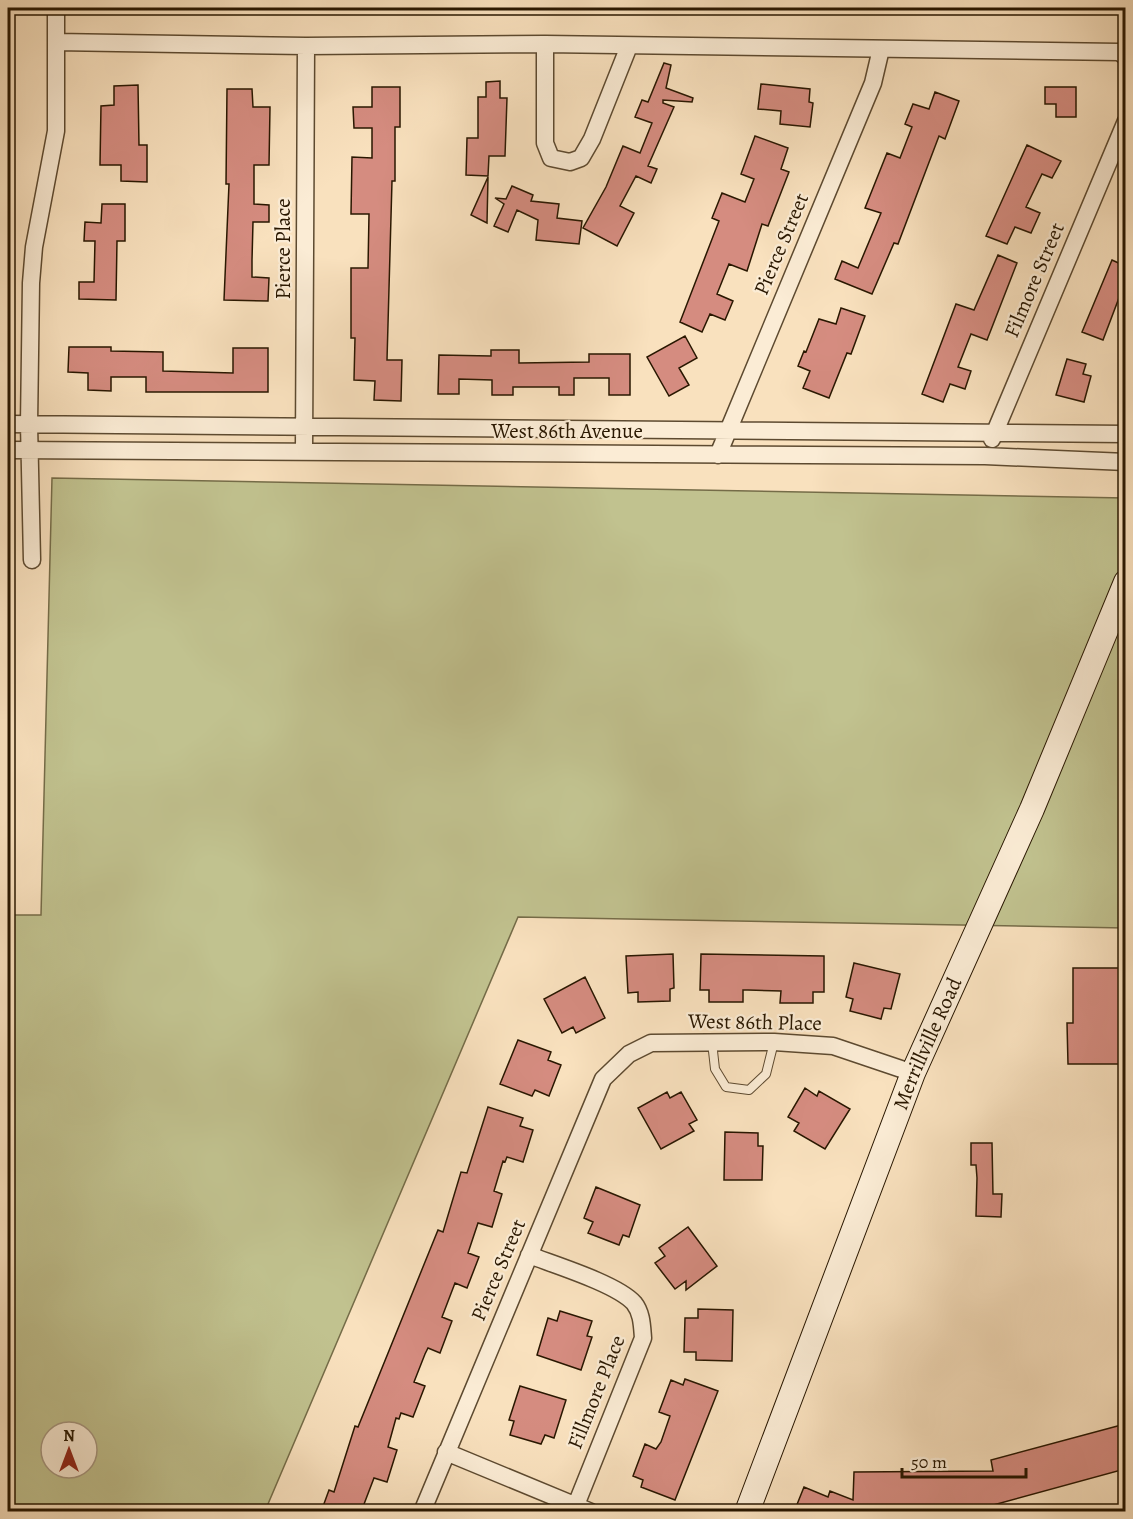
<svg xmlns="http://www.w3.org/2000/svg" width="1133" height="1519" font-family="Alegreya,serif">
<rect width="100%" height="100%" fill="#f9e1be"/>
<filter id="stains"><feTurbulence type="fractalNoise" baseFrequency=".00333" numOctaves="4"/><feColorMatrix values="0 0 0 0 .2 0 0 0 0 .09 0 0 0 0 .02 0 0 0 .5 -.17"/></filter>
<radialGradient id="worn" r=".72"><stop offset=".6" stop-color="#630" stop-opacity="0"/><stop offset="1" stop-color="#630" stop-opacity=".3"/></radialGradient>
<!-- green -->
<path fill="#c1c28f" stroke="#756c48" stroke-width="1.5" fill-rule="evenodd" d="M52,478L1125,498V928L518,917L265,1511L8,1512V915H41ZM51,1432H87V1468H51Z"/>
<!-- building -->
<path fill="#d58c80" stroke="#291700" stroke-width="1.5" d="M664,63L671,65L666,88L693,98L692,102L663,100V103L674,107L648,166L657,169L651,183L636,176L620,206L634,213L617,246L583,228L606,187L623,146L640,153L652,123L635,117L642,100L648,102Z
M500,81V98H507L505,156H489L488,176L466,175L467,138H478V97H486V82Z
M761,84L810,89L809,102L813,103L810,127L780,124L781,111L758,109Z
M138,85L139,145H147V182L121,181V165H100L101,106L114,105V86Z
M372,87H400V127H395V181H392L387,360H402L401,401L374,400L375,381L354,380L355,338H351V268H368L369,214H351L352,157L372,158V128H354L353,107H372Z
M1045,87H1076V117H1056V104H1045Z
M227,89H252L253,107H270L269,165H254V204L269,205V222H253L252,260V277L269,278L268,301L224,300L229,184H226Z
M935,92L959,101L945,139L939,136L898,244L894,243L872,294L835,279L842,261L858,268L881,213L865,208L887,153L900,158L912,127L905,124L913,104L929,109Z
M755,136L788,148L781,169L789,172L768,226L762,224L747,271L729,264L717,294L733,301L725,320L710,314L702,332L680,322L719,221L712,218L722,193L745,202L754,179L741,174Z
M1027,145L1061,161L1052,178L1042,174L1026,207L1040,213L1031,233L1015,227L1007,244L986,236Z
M488,177L487,223L471,215Z
M512,186L533,195L531,201L559,204L557,218L582,221L579,244L536,240L538,220L517,210L508,232L494,226L504,204L495,198L506,199Z
M102,204H125V241H117L116,300L79,299V282H94L95,241H84L85,222L101,223Z
M998,255L1017,263L987,340L971,334L958,367L971,371L965,389L950,384L943,402L922,394L956,304L974,310Z
M1112,260L1125,266V292L1122,290L1103,340L1082,332Z
M841,308L865,316L851,354L847,353L829,398L803,388L810,371L798,366L804,351L806,352L819,319L836,324Z
M685,336L697,358L679,368L689,385L669,396L647,357Z
M69,347H111V351L163,352V371L233,373V348H268V392H146V377H111V391L88,390V373L68,372Z
M491,350H519V363L589,362V354H630V395H609V378H574V395H559V387H513V395H492V380L459,379V394H438L439,355L491,356Z
M1067,359L1086,364L1083,374L1091,376L1084,402L1056,395Z
M673,954L674,988L670,989V1001L638,1002V992L628,993L626,956Z
M701,954L824,956V992H813V1003H780L781,991L748,990H743V1002H709V990H700Z
M854,963L900,974L891,1009L884,1008L881,1019L850,1011L853,999L846,997Z
M1073,968H1125V1064H1068L1067,1023H1073Z
M585,977L605,1018L576,1033L573,1027L562,1033L544,999Z
M518,1040L551,1052L548,1060L561,1065L549,1096L535,1090L532,1096L500,1084Z
M805,1088L817,1096L819,1091L850,1109L825,1149L794,1131L799,1123L788,1117Z
M667,1092L670,1098L681,1092L697,1120L689,1124L694,1131L661,1149L638,1108Z
M488,1107L523,1118L520,1126L533,1130L523,1162L507,1157L505,1162L503,1161L494,1191L502,1194L492,1227L478,1223L468,1253L479,1257L467,1288L455,1283L442,1317L452,1321L440,1353L428,1348L425,1354L414,1382L425,1386L413,1417L401,1413L399,1419L396,1418L388,1447L397,1450L387,1482L374,1478L361,1512H321L329,1490L334,1492L355,1426L358,1427L438,1230L443,1232L461,1172L467,1173Z
M725,1132L758,1133V1146H763L762,1180H724Z
M971,1143H992L993,1194H1002L1001,1217L976,1216L977,1178L976,1165H971Z
M596,1187L640,1205L629,1237L623,1235L619,1245L588,1233L593,1222L584,1218Z
M688,1227L717,1266L686,1290V1281L675,1289L655,1263L665,1256L659,1248Z
M698,1309L733,1310L732,1361L696,1360V1352H684L685,1318H698Z
M560,1311L592,1321L587,1336L592,1337L581,1370L537,1355L548,1318L557,1321Z
M685,1379L718,1391L675,1500L641,1487L643,1480L633,1476L645,1444L656,1449L661,1442L670,1416L659,1412L671,1380L683,1385Z
M520,1386L566,1400L554,1438L545,1435L541,1444L510,1435L514,1421L509,1420Z
M1125,1424V1469L986,1507L956,1512H882V1508H843L841,1512H794L804,1487L828,1497L830,1491L853,1500L854,1472L993,1471L991,1460Z"/>
<g fill="none" stroke-linecap="round" stroke-linejoin="round">
<defs>
<path id="lane" d="M712,1042L715,1069L726,1087L749,1090L766,1074L774,1042"/>
<path id="street" d="M56,42L306,46L545,44L1119,52L1126,57
M545,44V143L551,158L570,162L581,158L592,139L629,46
M8,424L1126,434
M992,439L1126,121
M8,450L985,456L1126,462
M304,452L306,46
M718,455L873,83L881,49
M32,560L29,424L31,283L34,247L56,131V8
M529,1255C555,1265 617,1284 634,1303C642,1313 642,1326 643,1338L576,1505
M446,1452L591,1512
M422,1512L603,1079L629,1054L651,1043L774,1042L833,1046L913,1073"/>
<g id="secondary">
<path id="s1" d="M747,1512L913,1073L1032,809L1126,582"/>
</g>
</defs>
<!-- lane casing -->
<use href="#lane" stroke="#5d4a30" stroke-width="10"/>
<!-- street casing -->
<use href="#street" stroke="#5d4a30" stroke-width="19"/>
<!-- secondary casing -->
<use href="#secondary" stroke="#291700" stroke-width="26"/>
<!-- lane -->
<use href="#lane" stroke="#fbecd5" stroke-width="8"/>
<!-- street -->
<use href="#street" stroke="#fbecd5" stroke-width="16"/>
<!-- secondary -->
<use href="#secondary" stroke="#fbecd5" stroke-width="24"/>
</g>
<g text-anchor="middle" dominant-baseline="central" stroke-width="4.5" stroke-linejoin="round" paint-order="stroke">
<!-- street labels -->
<g font-size="21" fill="#291700" stroke="#fbecd5">
<text transform="translate(781 244) rotate(-67)">Pierce Street</text>
<text transform="translate(283 249) rotate(-90)">Pierce Place</text>
<text transform="translate(1034 280) rotate(-67)">Filmore Street</text>
<text x="567" y="431">West 86th Avenue</text>
<text transform="translate(755 1022) rotate(1)">West 86th Place</text>
<text stroke="none"><textPath href="#s1" startOffset="502">Merrillville Road</textPath></text>
<text transform="translate(498 1270) rotate(-67)">Pierce Street</text>
<text transform="translate(596 1392) rotate(-68)">Fillmore Place</text>
</g>
</g>
<!-- margin -->
<rect width="1133" height="1519" fill="none" stroke="#f9e1be" stroke-width="30"/>
<rect x="9" y="9" width="1115" height="1501" fill="none" stroke="#291700" stroke-width="3"/>
<rect x="15" y="15" width="1103" height="1489" fill="none" stroke="#291700" stroke-width="1.5"/>
<!-- north arrow -->
<g transform="translate(69 1450)"><circle r="28" fill="#fbecd5" stroke="#a79780" stroke-width="1.5"/>
<path d="M0-4.5L10 22L0 15L-10 22Z" fill="#8f2418"/>
<text y="-9" font-size="16" font-weight="bold" text-anchor="middle" fill="#291700">N</text>
</g>
<!-- scale -->
<path d="M902 1468v9h124v-9" fill="none" stroke="#291700" stroke-width="3"/>
<text x="911" y="1468" font-size="18" fill="#291700" stroke="#fbecd5" stroke-width="4.5" paint-order="stroke">50 m</text>
<rect width="100%" height="100%" filter="url(#stains)"/>
<rect width="100%" height="100%" fill="url(#worn)"/>
</svg>
